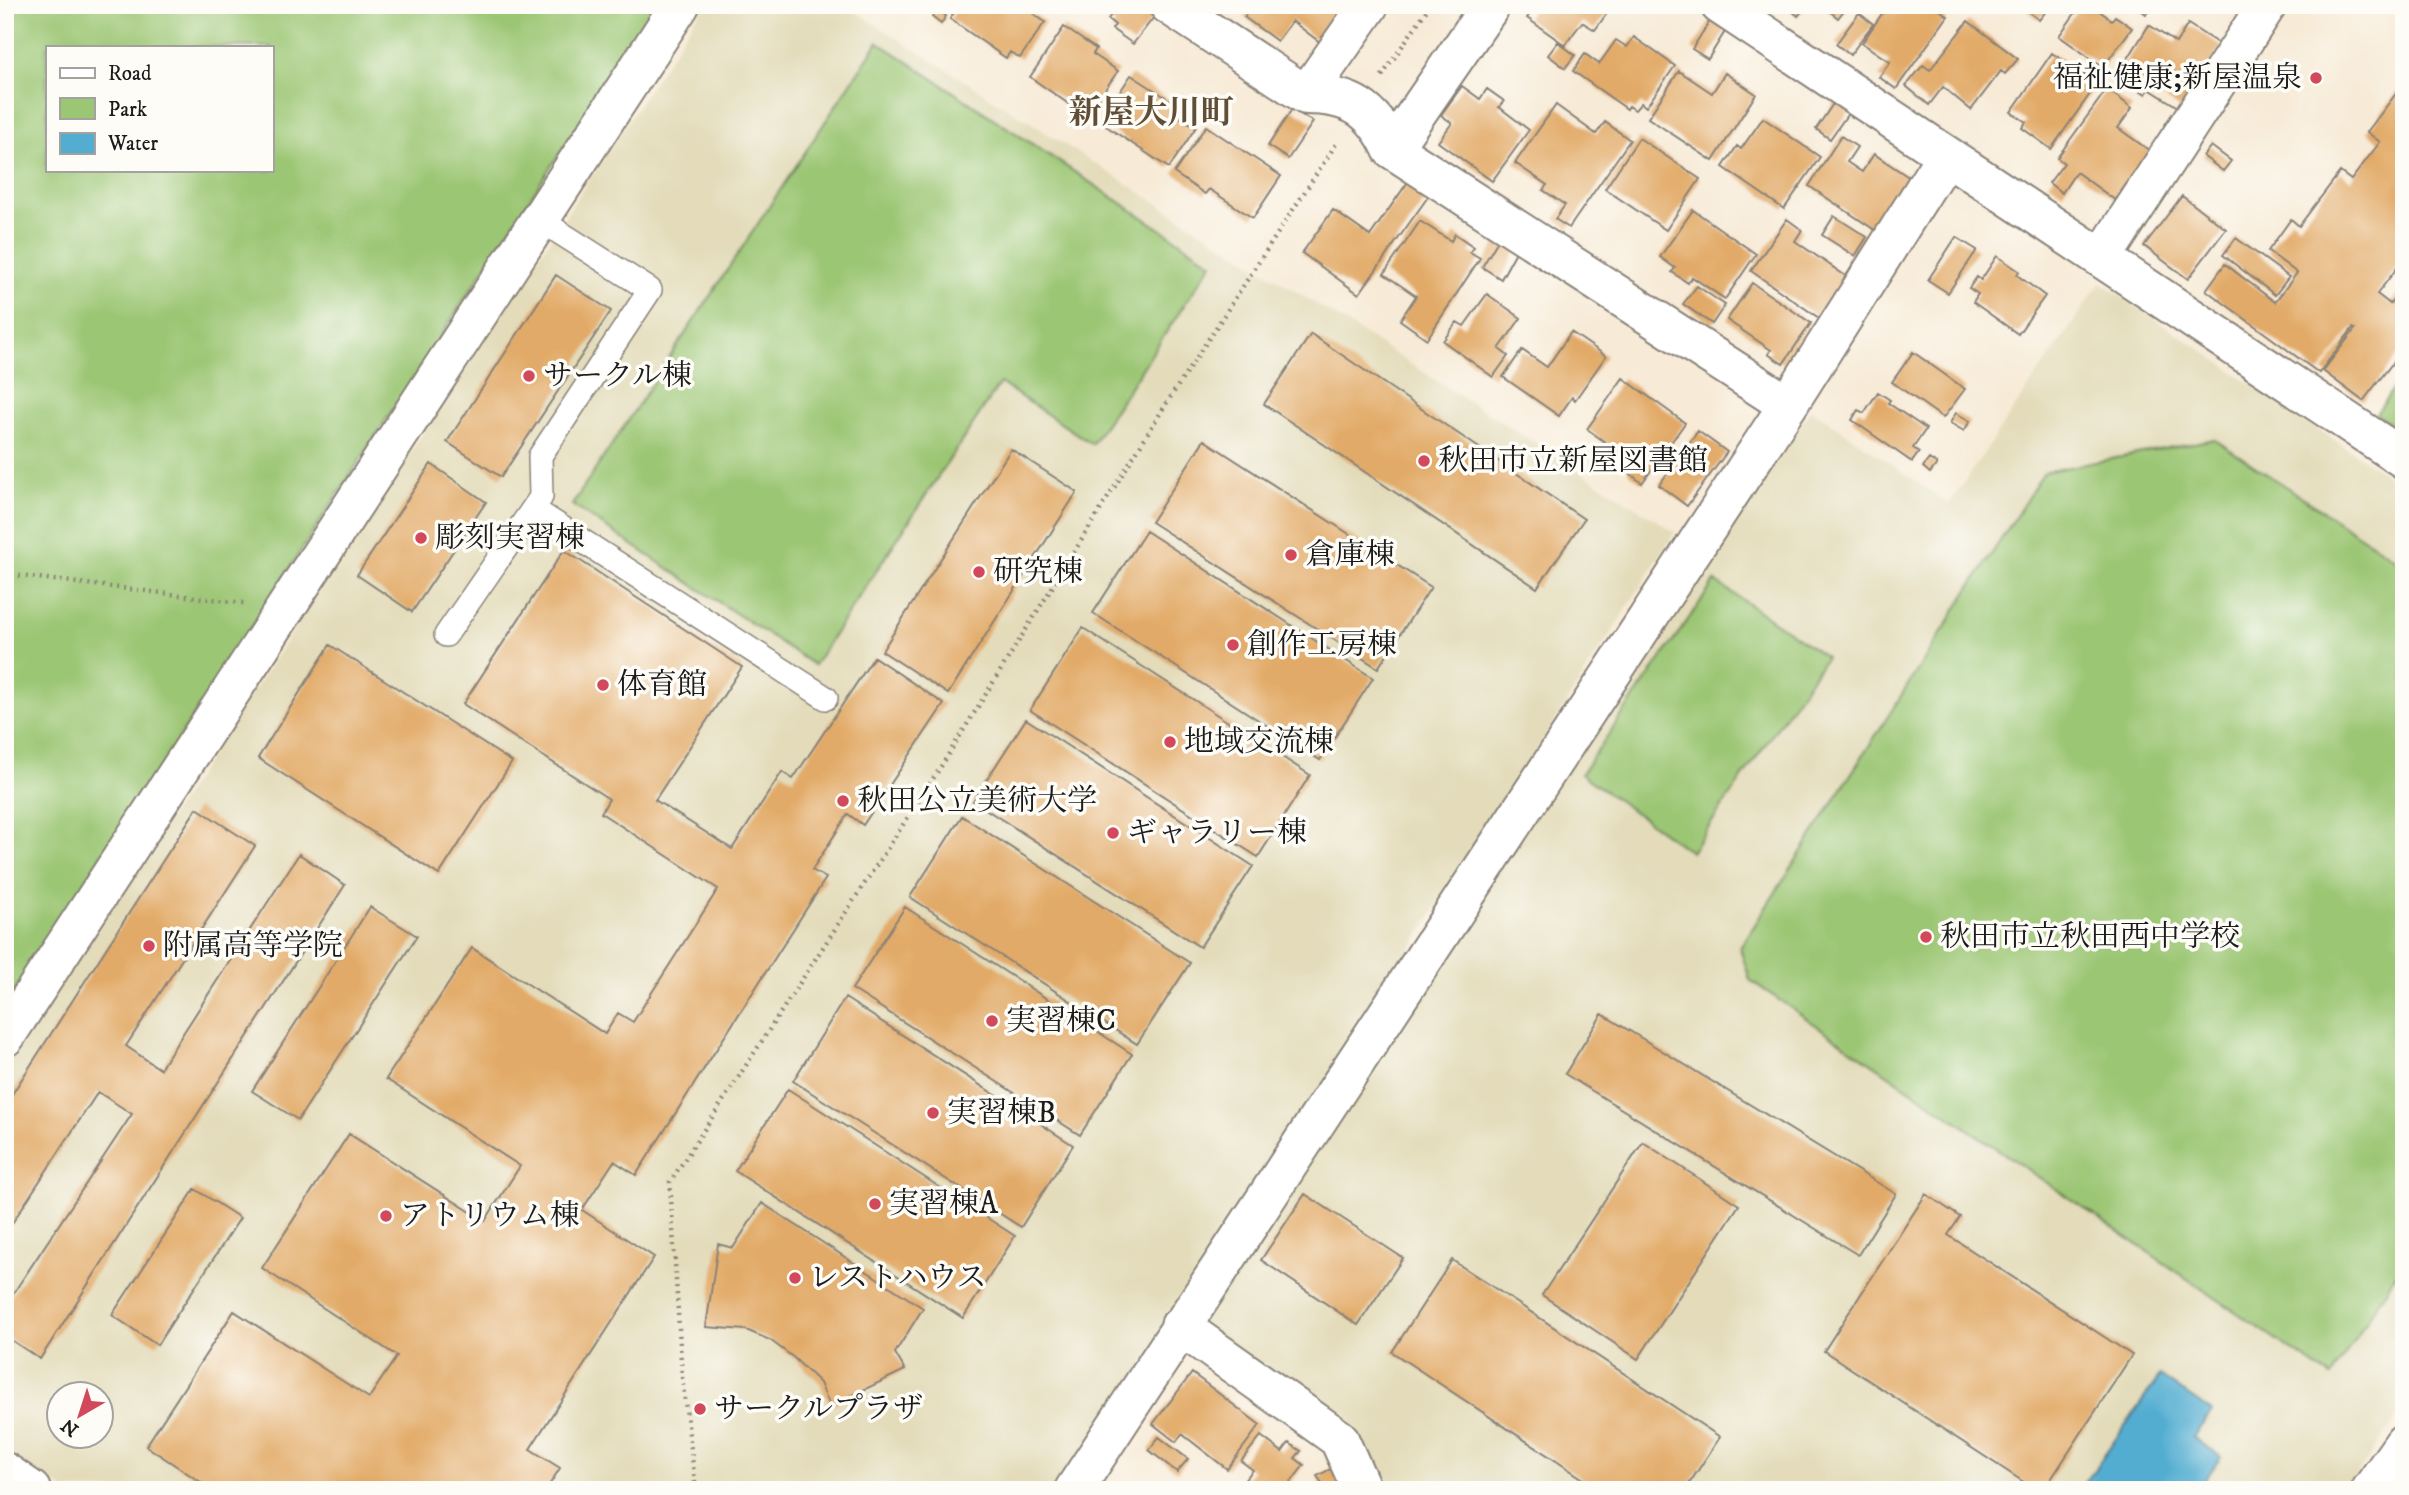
<svg xmlns="http://www.w3.org/2000/svg" width="2409" height="1495" font-family="'IM FELL DW Pica','Noto Serif JP',serif">
<rect width="100%" height="100%" fill="#fdfcf7"/>
<filter id="ink" filterUnits="userSpaceOnUse"><feTurbulence type="fractalNoise" baseFrequency=".0143" numOctaves="2"/><feDisplacementMap in="SourceGraphic" scale="14" xChannelSelector="R" yChannelSelector="G"/><feConvolveMatrix kernelMatrix="1 2 1 2 8 2 1 2 1" color-interpolation-filters="sRGB"/></filter>
<filter id="wash" filterUnits="userSpaceOnUse"><feTurbulence type="fractalNoise" baseFrequency=".00686" numOctaves="4" result="noise"/><feDisplacementMap in="SourceGraphic" scale="28" xChannelSelector="R" yChannelSelector="G"/><feGaussianBlur stdDeviation="1.57" result="paint"/><feColorMatrix in="noise" values="0 0 0 0 0 0 0 0 0 0 0 0 0 0 0 0 0 1.4 0 .05"/><feComposite in="paint" operator="in"/></filter>
<g filter="url(#wash)">
<rect width="100%" height="100%" fill="#f7ead6"/>
<!-- built -->
<path fill="#e3dbba" fill-rule="evenodd" d="M704,5H845L1675,532L1067,1490H65L5,1451V1069ZM60,1394H102V1436H60Z
M2101,282L2404,487V1408L2346,1490H1362L1339,1439L1180,1326L1811,409L1949,504Z"/>
<!-- green -->
<path fill="#9bc673" stroke="#5c7148" stroke-width="2" fill-rule="evenodd" d="M5,5H656L5,1006ZM47,47H271V170H47Z
M878,42L1212,263L1092,444L1000,383L814,665L572,505Z
M2404,372V432L2376,414Z
M2214,439L2404,565V1261L2331,1377L1750,980L1740,948L2044,472Z
M1715,581L1826,657L1691,852L1581,774Z"/>
<!-- water -->
<path fill="#53add1" stroke="#386476" stroke-width="2" d="M2160,1376L2212,1412L2193,1437L2221,1457L2198,1490H2080Z"/>
<g id="blocks">
<!-- building -->
<path fill="#e2aa67" d="M959,5H1021L1045,22L1020,58L1010,52L1006,58L950,19Z
M1118,5H1137L1154,17L1133,44L1112,29L1115,25L1108,19Z
M1253,5H1349L1321,43L1292,21L1277,41L1244,17Z
M1536,5H1613L1595,30L1582,22L1565,45L1527,18Z
M1785,5H1807L1798,16Z
M1822,5H1848L1838,18Z
M1888,5H1933L1948,16L1896,89L1879,77L1890,62L1862,43Z
M2020,5H2051L2039,20Z
M2081,5H2091L2112,20L2115,16L2132,28L2103,67L2059,36Z
M2135,5H2153L2146,14Z
M937,9L946,16L941,24L932,17Z
M1859,13L1873,24L1850,55L1836,44Z
M1713,16L1729,25L1708,59L1692,49Z
M1968,21L2018,59L2005,74L2001,71L1971,110L1943,87L1929,105L1906,86L1923,65L1930,70Z
M2188,24L2222,46L2181,109L2149,89L2146,94L2117,76L2149,25L2176,43Z
M1064,27L1096,49L1093,54L1118,71L1086,116L1030,77Z
M1634,37L1675,66L1646,107L1641,103L1635,110L1629,106L1627,109L1573,71L1585,54L1599,64L1616,40L1627,47Z
M1558,42L1575,55L1565,68L1548,55Z
M2052,53L2097,84L2051,149L2022,128L2026,122L2011,112Z
M1679,71L1712,93L1725,73L1756,94L1713,161L1648,118Z
M1131,75L1184,109L1179,117L1196,127L1169,168L1100,122Z
M2404,83V259L2377,294L2390,304L2404,285V348L2363,401L2323,371L2355,329L2353,328L2319,373L2206,290L2225,264L2275,302L2297,273L2268,251L2291,219L2299,226L2340,172L2351,180L2380,142L2367,132Z
M1462,86L1480,99L1487,89L1504,101L1499,107L1529,130L1492,181L1438,142L1452,123L1441,115Z
M2107,89L2132,108L2118,128L2150,151L2115,200L2076,172L2062,193L2049,183L2064,163L2057,158Z
M1839,95L1854,105L1830,139L1816,129Z
M1556,105L1596,134L1605,122L1630,140L1569,228L1555,219L1565,205L1543,190L1547,185L1515,163Z
M1292,109L1313,122L1288,159L1268,146Z
M1763,118L1820,157L1784,209L1723,167L1737,146L1741,149Z
M1206,126L1281,176L1253,218L1209,189L1205,194L1174,173Z
M1841,136L1857,147L1847,162L1862,172L1874,154L1910,178L1875,230L1809,186Z
M1639,138L1700,179L1666,230L1605,189Z
M2211,146L2231,161L2223,171L2203,156Z
M1410,179L1430,194L1359,294L1302,253L1333,210L1370,236Z
M2182,196L2226,229L2188,279L2144,246Z
M1693,210L1756,254L1725,299L1692,277L1688,283L1672,272L1675,268L1660,257Z
M1834,216L1867,237L1855,256L1822,235Z
M1787,219L1802,230L1795,241L1847,277L1819,318L1751,271Z
M1420,221L1451,241L1455,234L1474,247L1470,252L1480,258L1427,339L1400,320L1416,296L1384,274Z
M1500,237L1518,248L1501,279L1482,267Z
M1956,237L1977,250L1948,293L1928,280Z
M2236,238L2289,277L2275,295L2223,255Z
M1997,256L2019,271L2017,275L2045,296L2018,334L1973,302L1978,294L1969,288L1977,277L1981,280Z
M556,275L611,311L501,477L447,442Z
M1752,283L1811,323L1783,364L1768,354L1771,350L1727,320Z
M1697,286L1725,305L1712,324L1683,304Z
M1487,294L1521,318L1499,349L1508,356L1493,377L1443,341L1457,322L1464,326Z
M1571,332L1606,356L1575,400L1572,397L1559,416L1503,377L1522,350L1547,367Z
M1311,334L1584,519L1537,588L1264,404Z
M1913,352L1965,389L1943,418L1892,382Z
M1623,378L1685,423L1642,483L1628,472L1634,463L1587,429Z
M1878,392L1890,400L1888,403L1926,429L1913,448L1919,452L1912,462L1852,420L1858,410L1864,413Z
M1956,413L1970,421L1964,431L1950,423Z
M1698,431L1727,452L1687,506L1659,485Z
M1204,440L1431,587L1378,668L1151,522Z
M1011,449L1077,492L948,694L882,651Z
M1929,459L1937,464L1930,473L1923,467Z
M431,464L486,502L412,612L357,575Z
M1146,531L1373,678L1320,760L1093,613Z
M564,550L742,667L655,800L732,849L782,772L793,779L874,657L944,704L863,825L848,814L812,870L826,878L636,1175L614,1161L582,1210L654,1257L530,1449L560,1468L546,1490H213L146,1446L234,1311L369,1398L397,1356L262,1268L349,1134L485,1221L520,1166L386,1079L472,948L605,1034L618,1013L633,1022L718,889L601,813L609,799L463,704Z
M1083,628L1310,775L1258,857L1030,710Z
M330,645L512,762L439,875L258,758Z
M1026,719L1253,866L1200,947L973,801Z
M197,808L255,846L126,1046L160,1069L299,854L345,885L40,1359L5,1336V1306L132,1114L98,1092L5,1234V1105Z
M962,816L1190,963L1137,1044L910,897Z
M370,907L417,936L298,1120L252,1091Z
M905,907L1132,1054L1080,1135L852,989Z
M845,998L1073,1145L1021,1227L793,1081Z
M1602,1014L1896,1194L1858,1255L1565,1074Z
M788,1089L1015,1236L963,1318L735,1171Z
M1643,1142L1739,1205L1638,1359L1542,1295Z
M195,1189L240,1218L157,1345L112,1315Z
M1305,1194L1403,1258L1358,1325L1261,1260Z
M1926,1194L1960,1217L1948,1235L2132,1355L2044,1490H2036L1824,1351Z
M762,1203L923,1308L895,1353L905,1370L830,1406L820,1383L794,1358L770,1340L746,1330L706,1327L718,1244L733,1248Z
M1452,1260L1720,1437L1685,1490H1600L1392,1352Z
M1192,1373L1260,1425L1227,1469L1182,1434L1176,1442L1153,1424Z
M1261,1436L1282,1452L1289,1443L1301,1451L1295,1458L1304,1465L1285,1490H1251L1242,1483L1253,1470L1241,1461Z
M1159,1437L1188,1459L1177,1472L1149,1450Z
M1336,1466L1348,1490H1309L1322,1483L1317,1476Z"/>
</g>
</g>
<g filter="url(#ink)">
<use href="#blocks" fill-opacity="0" stroke="#8a8379" stroke-width="2"/>
<g fill="none" stroke-linecap="round" stroke-linejoin="round">
<defs>
<path id="service" d="M533,509L826,698
M446,635L541,497L540,456L650,290L540,220"/>
<path id="minor" d="M1169,5L1306,95C1351,95 1373,109 1392,149L1788,405
M1720,5L2404,459
M1306,95L1369,5
M1392,149L1491,5
M2102,258L2267,5
M5,1037L680,5
M1180,1326L1339,1439L1362,1490
M5,1472L31,1490
M1074,1490L1788,405L1946,155
M2371,1490L2404,1443"/>
</defs>
<!-- service casing -->
<use href="#service" stroke="#8a8379" stroke-width="26"/>
<!-- minor casing -->
<use href="#minor" stroke="#8a8379" stroke-width="42"/>
<!-- path -->
<path stroke="#8a8379" stroke-width="4.5" stroke-dasharray="2 5" stroke-linecap="butt" d="M1382,76L1430,5
M5,574L244,603
M696,1490L682,1377L670,1182L940,768L1166,404L1338,141"/>
<!-- service -->
<use href="#service" stroke="#fff" stroke-width="23"/>
<!-- minor -->
<use href="#minor" stroke="#fff" stroke-width="38"/>
</g>
</g>
<!-- markers -->
<g fill="#d1495b" stroke="#fdfcf7" stroke-width="2.5">
<circle cx="2316" cy="78" r="7"/>
<circle cx="529" cy="376" r="7"/>
<circle cx="1424" cy="461" r="7"/>
<circle cx="421" cy="538" r="7"/>
<circle cx="1291" cy="555" r="7"/>
<circle cx="979" cy="572" r="7"/>
<circle cx="1233" cy="645" r="7"/>
<circle cx="603" cy="685" r="7"/>
<circle cx="1170" cy="742" r="7"/>
<circle cx="843" cy="801" r="7"/>
<circle cx="1113" cy="833" r="7"/>
<circle cx="1926" cy="937" r="7"/>
<circle cx="149" cy="946" r="7"/>
<circle cx="992" cy="1021" r="7"/>
<circle cx="933" cy="1113" r="7"/>
<circle cx="875" cy="1204" r="7"/>
<circle cx="386" cy="1216" r="7"/>
<circle cx="795" cy="1278" r="7"/>
<circle cx="700" cy="1409" r="7"/>
</g>
<g text-anchor="middle" dominant-baseline="central" stroke-width="7" stroke-linejoin="round" paint-order="stroke">
<!-- poi labels -->
<g font-size="30" fill="#1c1c1c" stroke="#fdfcf7" text-anchor="start">
<text x="2302" y="78" text-anchor="end">福祉健康;新屋温泉</text>
<text x="543" y="376">サークル棟</text>
<text x="1438" y="461">秋田市立新屋図書館</text>
<text x="435" y="538">彫刻実習棟</text>
<text x="1305" y="555">倉庫棟</text>
<text x="993" y="572">研究棟</text>
<text x="1247" y="645">創作工房棟</text>
<text x="617" y="685">体育館</text>
<text x="1184" y="742">地域交流棟</text>
<text x="857" y="801">秋田公立美術大学</text>
<text x="1127" y="833">ギャラリー棟</text>
<text x="1940" y="937">秋田市立秋田西中学校</text>
<text x="163" y="946">附属高等学院</text>
<text x="1006" y="1021">実習棟C</text>
<text x="947" y="1113">実習棟B</text>
<text x="889" y="1204">実習棟A</text>
<text x="400" y="1216">アトリウム棟</text>
<text x="809" y="1278">レストハウス</text>
<text x="714" y="1409">サークルプラザ</text>
</g>
<!-- quarter labels -->
<g font-size="33" font-weight="bold" fill="#614e36" stroke="#fdfcf7">
<text x="1151" y="113">新屋大川町</text>
</g>
</g>
<!-- margin -->
<rect width="2409" height="1495" fill="none" stroke="#fdfcf7" stroke-width="28"/>
<!-- legend -->
<rect x="46" y="46" width="228" height="126" fill="#fdfcf7" stroke="#a3a29f" stroke-width="2"/>
<rect x="60" y="68" width="35" height="10" fill="#ffffff" stroke="#a3a29f" stroke-width="2"/>
<text x="108" y="80" font-size="21" fill="#1c1c1c">Road</text>
<rect x="60" y="98" width="35" height="21" fill="#9bc673" stroke="#a3a29f" stroke-width="2"/>
<text x="108" y="116" font-size="21" fill="#1c1c1c">Park</text>
<rect x="60" y="133" width="35" height="21" fill="#53add1" stroke="#a3a29f" stroke-width="2"/>
<text x="108" y="150" font-size="21" fill="#1c1c1c">Water</text>
<!-- north arrow -->
<g transform="translate(80 1415) rotate(219)"><circle r="33" fill="#fdfcf7" stroke="#a3a29f" stroke-width="2"/>
<path d="M0-5L12 26L0 18L-12 26Z" fill="#d1495b"/>
<text y="-10" font-size="19" font-weight="bold" text-anchor="middle" fill="#1c1c1c">N</text>
</g>
</svg>
